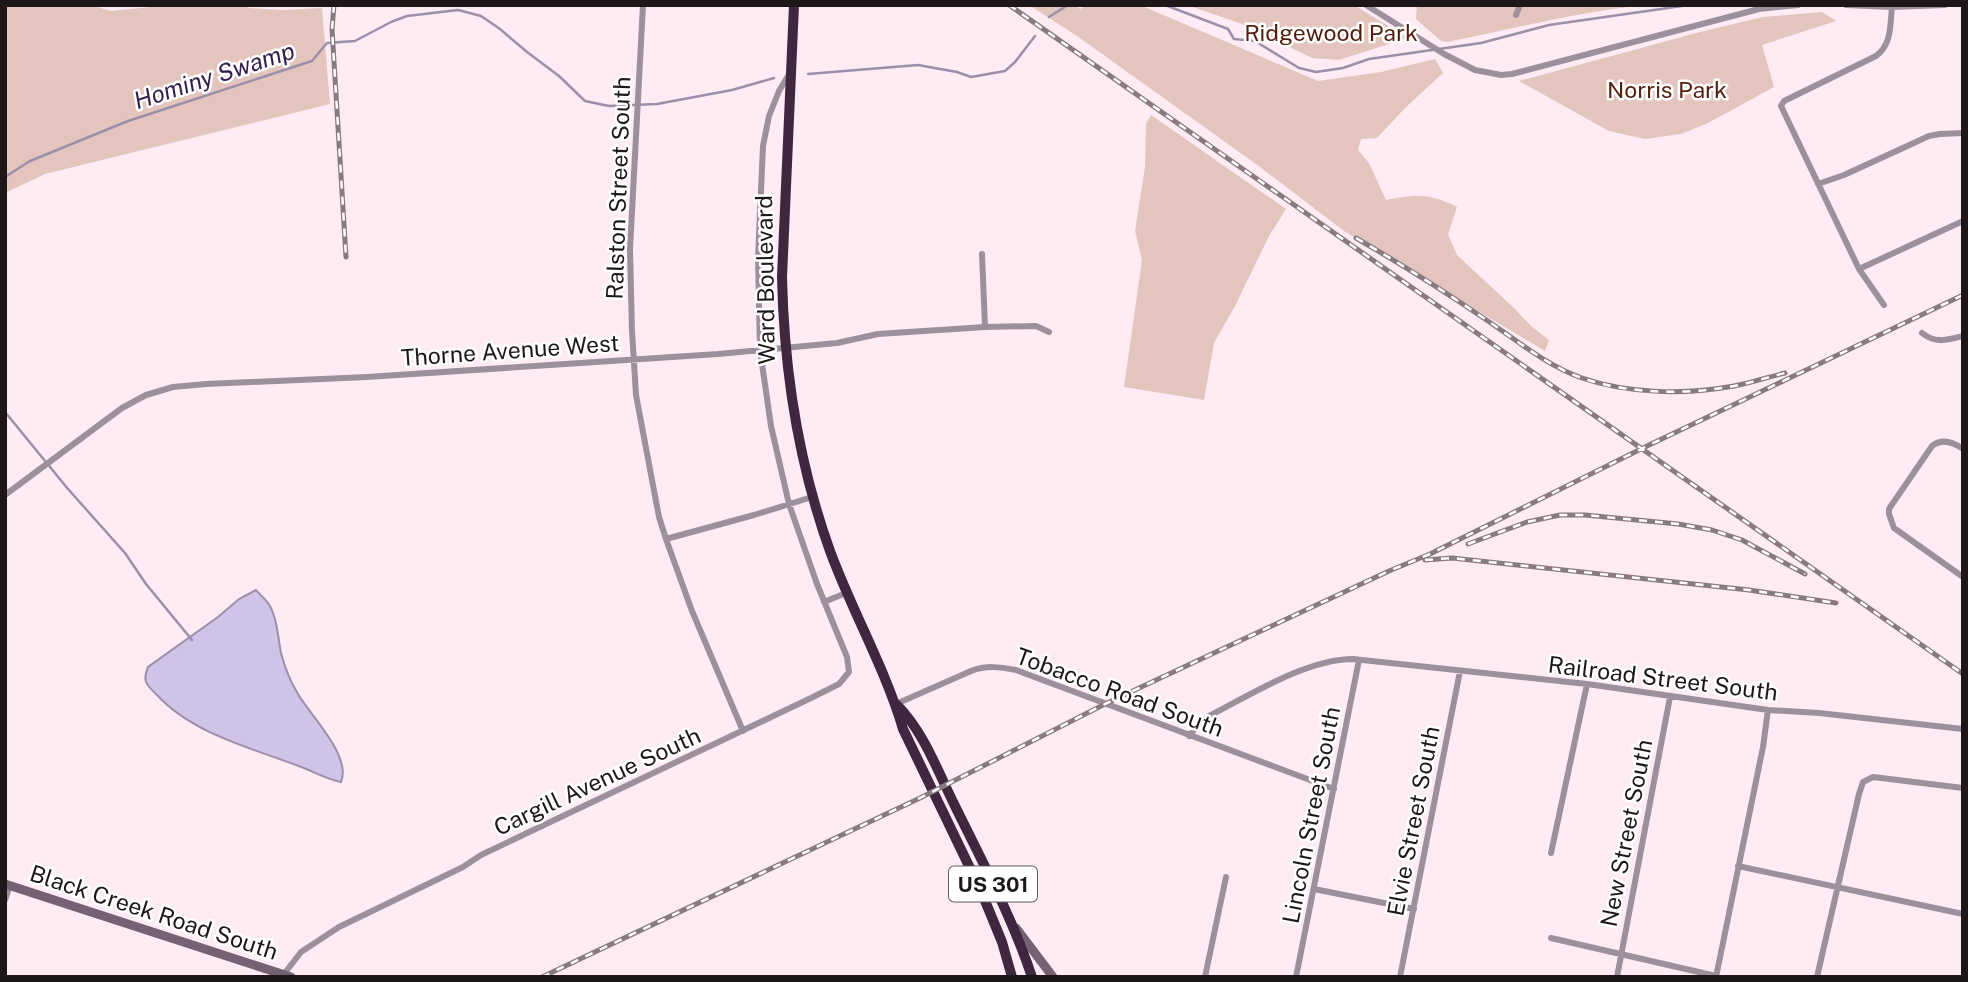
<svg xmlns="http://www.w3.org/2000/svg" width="1968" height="982" font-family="'Public Sans',sans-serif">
<rect width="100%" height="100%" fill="#feebf3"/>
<!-- green -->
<path fill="#e3c5bd" d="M5,5H90L111,11L170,5H246L249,8L282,10L322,8L330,104L45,174L5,193Z
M1029,5H1075L1080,9L1088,5H1140L1318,81L1381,72L1435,59L1443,73L1405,108L1377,138L1361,139L1358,150L1369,163L1386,200C1417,194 1428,193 1457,207L1448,234L1457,255L1513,307L1531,326L1549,340L1545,351L1344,231L1260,167L1077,36Z
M1187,5H1354L1408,38L1339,60L1312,58L1242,24Z
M1417,5H1648C1580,11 1514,29 1447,42L1441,41L1416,19Z
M1822,12L1836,21L1762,45L1774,87L1708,123L1681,134L1645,139L1609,131L1519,81L1700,32L1763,17Z
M1151,115L1286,209L1269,236L1235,306L1214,343L1204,400L1124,387L1142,260L1135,231L1145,167L1146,124Z"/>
<!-- water -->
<path fill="#d0c3e8" stroke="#9b8faa" stroke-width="2" d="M256,590C260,595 267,600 270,606C278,620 278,639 281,653C285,668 290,681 298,694C310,715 352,756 341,782C325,779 311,770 296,765C248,747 192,733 157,695C153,691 148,687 146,682C144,677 146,672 148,667L218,617L239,599Z"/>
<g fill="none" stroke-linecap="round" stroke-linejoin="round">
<!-- stream -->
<path stroke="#9b8faa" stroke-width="2.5" d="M1165,5L1228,29L1234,39L1255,41L1299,68L1316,72L1343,68L1369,59L1481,43L1549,25L1689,5
M1049,17L1068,5
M808,74L918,65L957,72L971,77L1005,71L1015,62L1035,36
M5,177L30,161L128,121L312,61L327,43L355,41L391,22L407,16L458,10L481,16L500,29L527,52L559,76L585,101L609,106L657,104L732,90L774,78
M5,412L68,489L125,553L146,584L192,640"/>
<!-- street -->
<path stroke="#9c909d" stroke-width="6" d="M643,5L630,249L632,331L636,395L659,517L666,539L692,611L743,731
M1366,5L1444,54L1475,70L1501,75L1512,74L1759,9L1798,5
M1846,5L1892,7L1945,5
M1516,15L1520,5
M1818,184L1844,175L1929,136L1940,134L1963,133
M982,254L985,327
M1859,269L1963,221
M1884,305L1859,269L1781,106L1784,101L1876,56C1892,44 1890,25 1892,7
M1922,333C1936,344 1947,340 1963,336
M1963,449C1953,442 1942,438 1932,446L1893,503L1889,509V514L1894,528L1963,577
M5,495L122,408L146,395L173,387L206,384L367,377L718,354L837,343L878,334L985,327L1036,326L1049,332
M666,539L754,515L812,497
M824,602L846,593
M896,704L971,671C987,665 1000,667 1016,670L1334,789
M1189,736L1198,725L1209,716C1250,695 1307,659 1353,659L1587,684L1768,710L1819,713L1963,729
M1551,853L1587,684
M1738,866L1963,914
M1314,889L1414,909
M5,900L10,885
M1551,938L1716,976
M281,976L284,974L301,952L339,927L463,867L481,855L811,698L839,684L849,672L847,657L817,584L789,504L771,426L760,350L758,258L763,146L769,116L779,91L788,76
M1205,977L1226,877
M1296,977L1359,660
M1400,977L1460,671
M1617,977L1670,697
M1716,977L1763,747L1768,710
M1817,977L1859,794L1863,782L1873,777L1963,788"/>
<!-- secondary -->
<path stroke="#746274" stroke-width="9" d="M5,884L291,977
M1016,928L1053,977"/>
<!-- highway -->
<path stroke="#3f2740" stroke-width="10" d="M794,5L782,277C784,371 798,462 830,551C852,611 885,668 903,729L981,891L1002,942L1012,977
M897,705C924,732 938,772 955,806C983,863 1012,917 1032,977"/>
<defs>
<path id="rail" d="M334,5L332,29L346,257
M1009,5L1963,674
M1356,238C1399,263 1441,289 1482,317C1514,338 1545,365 1582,378C1629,394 1685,395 1734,386C1751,383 1768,377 1785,373
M1468,544L1527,522L1560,515H1585L1678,524L1712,530L1742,540L1805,574
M1425,560L1452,558L1749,590L1836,603
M542,977L920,798L1105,704L1389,571L1430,554L1647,446L1963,295"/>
</defs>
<!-- rail casing -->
<use href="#rail" stroke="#887b80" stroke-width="5"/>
<!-- rail -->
<use href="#rail" stroke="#fff" stroke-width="2.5" stroke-dasharray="8" stroke-linecap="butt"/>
</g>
<g text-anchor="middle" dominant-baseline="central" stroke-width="5" stroke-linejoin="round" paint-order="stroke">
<!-- shield labels -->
<rect fill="#fff" stroke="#625d5f" stroke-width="2" x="949" y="866.5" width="88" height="35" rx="5"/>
<g font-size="21" font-weight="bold" fill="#1e171a">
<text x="993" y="884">US 301</text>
</g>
<!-- park labels -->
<g font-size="23" fill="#531e0e" stroke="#fff">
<text x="1331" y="32">Ridgewood Park</text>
<text x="1667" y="89">Norris Park</text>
</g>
<!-- street labels -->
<g font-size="23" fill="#1e171a" stroke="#fff">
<text transform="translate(618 188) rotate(-88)">Ralston Street South</text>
<text transform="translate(765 280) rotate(-91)">Ward Boulevard</text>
<text transform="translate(510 350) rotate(-4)">Thorne Avenue West</text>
<text transform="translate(1663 678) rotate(7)">Railroad Street South</text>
<text transform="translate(1120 692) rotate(20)">Tobacco Road South</text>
<text transform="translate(597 781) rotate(-25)">Cargill Avenue South</text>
<text transform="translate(1311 815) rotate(-79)">Lincoln Street South</text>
<text transform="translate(1413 821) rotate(-79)">Elvie Street South</text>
<text transform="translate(1626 833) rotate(-79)">New Street South</text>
<text transform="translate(154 912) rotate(18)">Black Creek Road South</text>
</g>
<!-- water labels -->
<g font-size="24" font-style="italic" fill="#34204f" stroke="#fff">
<text transform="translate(214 75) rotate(-18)">Hominy Swamp</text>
</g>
</g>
<!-- border -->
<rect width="1968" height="982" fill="none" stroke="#1e171a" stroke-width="14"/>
</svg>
